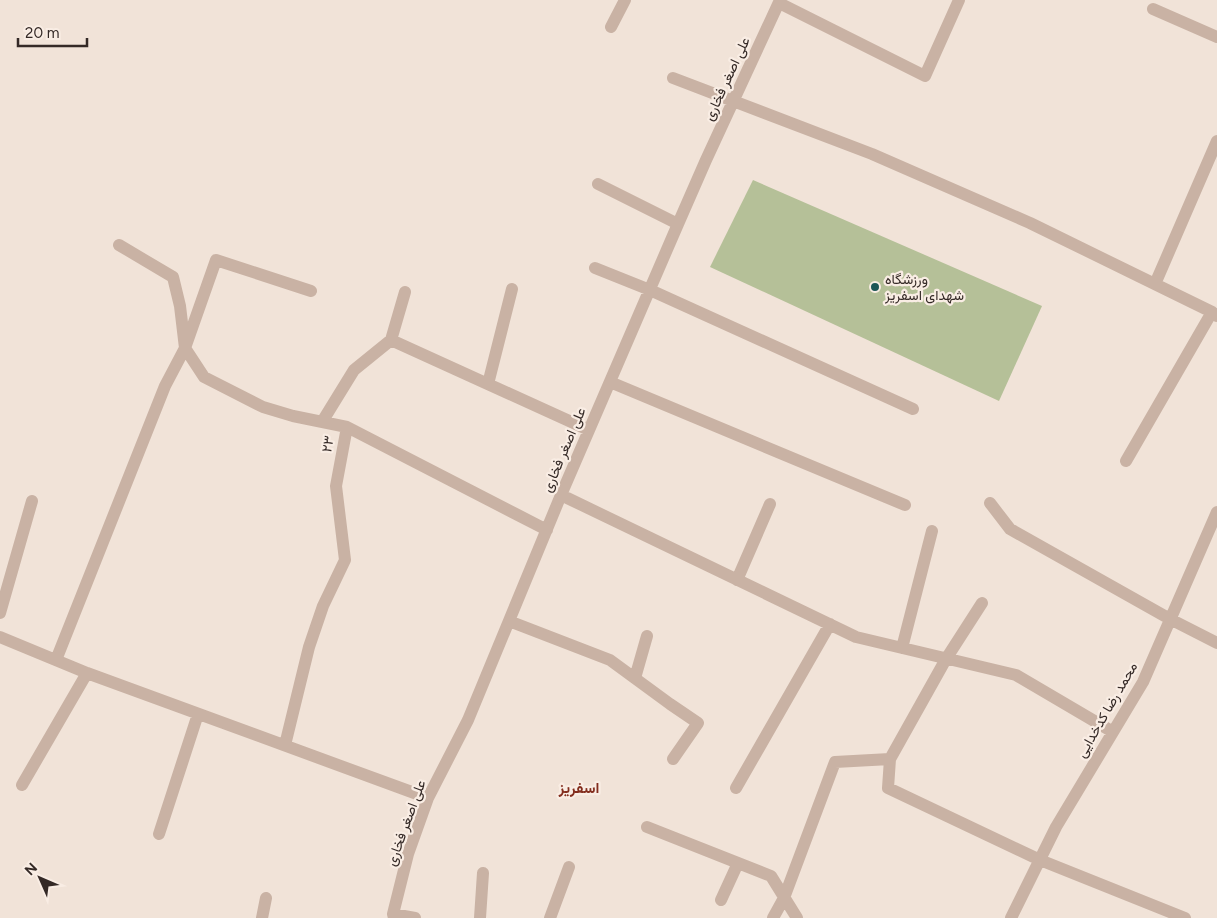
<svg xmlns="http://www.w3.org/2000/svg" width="1217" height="918" font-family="Figtree,Vazirmatn,sans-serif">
<rect width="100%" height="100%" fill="#f1e3d8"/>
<!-- green -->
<path fill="#b5c098" d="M753,180L1042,306L999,401L710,267Z"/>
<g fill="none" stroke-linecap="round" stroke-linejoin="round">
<!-- minor -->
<path stroke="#c9b2a4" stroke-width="12" d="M779,3L925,76L959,0
M1153,9L1217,37
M611,27L625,0
M673,78L872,154L1030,223L1212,312L1217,316
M598,184L678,224
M119,245L173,277L180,306L185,348L204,377L263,407L293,416L347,427L336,486L345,560L323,606L309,647L285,745
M595,268L650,290L913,409
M1155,284L1217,141
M391,340L405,292
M610,382L905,505
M488,384L512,289
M322,422L354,370L391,340L589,430
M347,427L547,530
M1126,461L1212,312
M561,495L856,637L1016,675L1113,732
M990,503L1010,529L1170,619L1217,643
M737,580L770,504
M982,603L946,659L890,759L888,788L1040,860L1185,918
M0,613L32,501
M509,621L610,660L670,704L698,723L673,759
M0,637L87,673L428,798
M902,648L932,531
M56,660L165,386L185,348L216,260L311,291
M635,678L647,636
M22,785L87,673
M736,788L830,624
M647,827L771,876L797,918
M159,834L198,714
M721,900L738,863
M393,914L415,918
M262,918L266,898
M394,918L393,914L408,854L428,798L468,720L561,495L678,224L706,160L780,0
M480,918L483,873
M550,918L569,867
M773,918L784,898L835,762L890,759
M1011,918L1056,827L1143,682L1217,512"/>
</g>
<!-- markers -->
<circle fill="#1b5555" stroke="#f9ede4" stroke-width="2" cx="875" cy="287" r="5"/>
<g text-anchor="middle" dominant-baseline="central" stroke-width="4.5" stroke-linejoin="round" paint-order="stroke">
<!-- street labels -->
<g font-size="14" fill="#342926" stroke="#f9ede4">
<text transform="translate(727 79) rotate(-65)">علی اصغر فخاری</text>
<text transform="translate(328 444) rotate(-80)">۲۳</text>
<text transform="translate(564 450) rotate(-67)">علی اصغر فخاری</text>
<text transform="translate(1107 710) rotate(-60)">محمد رضا کدخدایی</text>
<text transform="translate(406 823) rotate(-70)">علی اصغر فخاری</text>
</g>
<!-- poi labels -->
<g font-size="14" fill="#342926" stroke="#f9ede4" text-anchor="start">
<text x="885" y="279">ورزشگاه<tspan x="885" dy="16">شهدای اسفریز</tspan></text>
</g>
<!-- neighbourhood labels -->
<g font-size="15" font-weight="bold" fill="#832e1e" stroke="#f9ede4">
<text x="579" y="788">اسفریز</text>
</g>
</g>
<!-- north arrow -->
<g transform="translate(40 878) rotate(315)" stroke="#f9ede4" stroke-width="4" paint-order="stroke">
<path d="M0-4L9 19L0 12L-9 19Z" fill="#342926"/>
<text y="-8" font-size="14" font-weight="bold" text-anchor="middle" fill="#342926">N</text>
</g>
<!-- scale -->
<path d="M18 38v8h69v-8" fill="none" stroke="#342926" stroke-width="2.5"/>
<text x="25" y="38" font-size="15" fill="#342926" stroke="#f9ede4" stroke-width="4" paint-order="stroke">20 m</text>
</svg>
